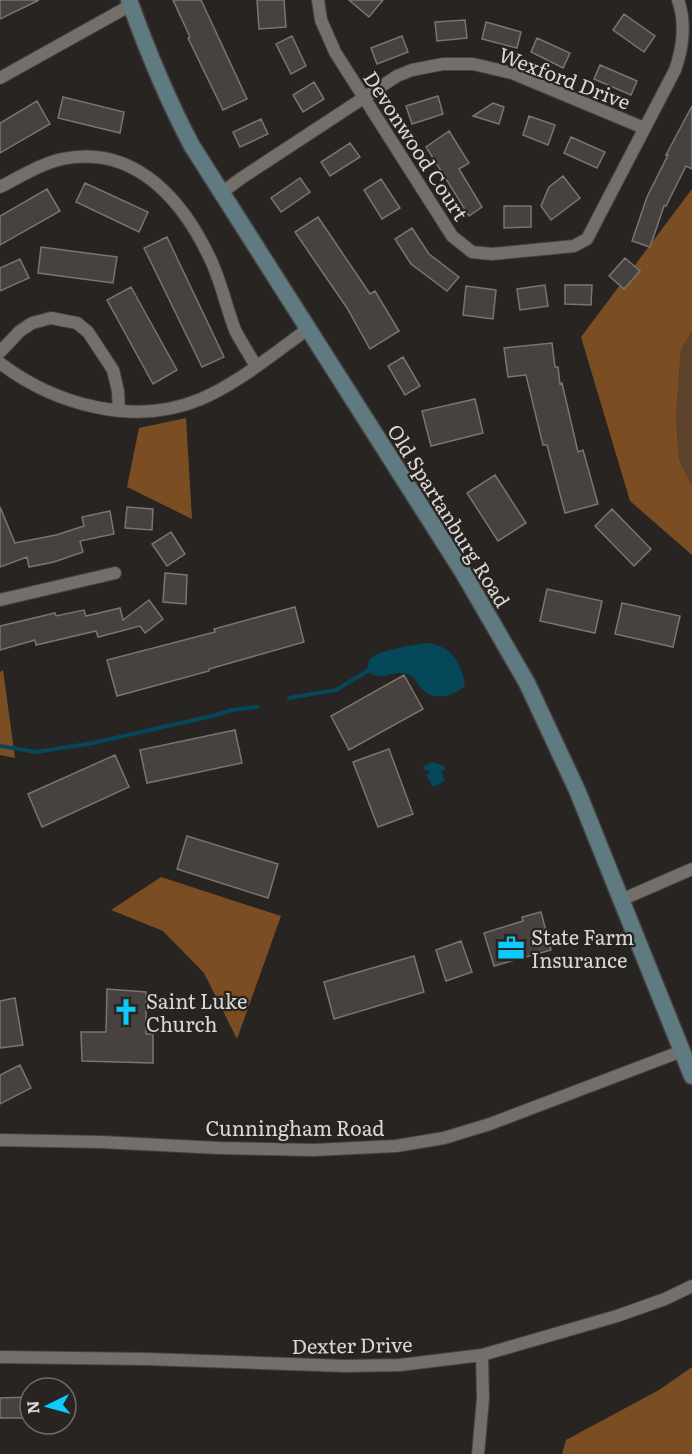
<svg xmlns="http://www.w3.org/2000/svg" width="692" height="1454" font-family="Literata,serif">
<rect width="100%" height="100%" fill="#282421"/>
<!-- green -->
<path fill="#5e432c" d="M692,331V486L679,459L676,417L681,350Z"/>
<!-- forest -->
<path fill="#7b4d23" d="M692,189V331L681,350L676,417L679,459L692,486V555L630,501L581,337Z
M186,418L192,519L127,487L139,428Z
M3,670L15,758L0,755V672Z
M161,877L281,916L237,1039L204,973L163,931L111,910Z
M692,1367V1454H562L566,1440L659,1390Z"/>
<!-- water -->
<path fill="#05485a" d="M427,643C450,645 462,663 465,685C456,696 435,702 423,690C416,684 417,677 407,674C392,669 380,684 367,670C368,668 368,662 369,660C376,650 415,645 427,643Z
M432,762L445,766V769L441,772L445,781L433,787L426,775L431,772L423,769L424,766Z"/>
<g fill="none" stroke-linecap="round" stroke-linejoin="round">
<!-- stream -->
<path stroke="#05485a" stroke-width="4" d="M289,698L336,690L371,669
M0,746L36,752L93,743L216,715L232,710L257,707"/>
</g>
<!-- building -->
<path fill="#47423f" stroke="#7a7571" stroke-width="1.5" d="M0,0H39L0,19Z
M173,0H201L247,99L223,110L188,38L190,37Z
M257,0H284L286,27L259,29Z
M349,0H383L369,17Z
M624,14L655,36L644,52L613,30Z
M465,20L467,38L437,41L435,22Z
M486,22L521,32L517,48L482,39Z
M292,36L306,66L291,74L276,44Z
M402,36L408,52L377,64L371,48Z
M537,38L570,53L563,68L531,52Z
M600,65L637,81L631,95L594,79Z
M314,82L324,99L303,112L293,95Z
M438,96L443,114L412,124L406,106Z
M63,97L124,112L120,133L58,118Z
M37,101L50,124L0,153V123Z
M493,103L504,107L499,124L473,116Z
M692,106V169L686,166L666,206H664L650,247L632,241L647,197L668,155H666Z
M529,116L555,125L548,145L523,135Z
M261,119L268,134L240,147L233,132Z
M449,131L469,163L459,169L482,207L469,216L426,147Z
M571,137L605,152L597,168L564,153Z
M350,143L360,157L330,176L321,162Z
M563,176L580,198L551,220L541,206L549,187Z
M300,178L310,192L281,212L271,198Z
M381,179L400,208L382,219L364,190Z
M85,183L148,212L139,232L76,202Z
M47,189L60,211L0,245V216Z
M504,206H531V227L504,228Z
M318,217L370,294L375,291L399,331L370,349L347,308L295,232Z
M412,228L429,254L459,277L447,291L411,264L395,239Z
M167,237L224,357L202,367L144,248Z
M41,247L117,257L113,283L38,273Z
M625,258L640,271L624,289L609,276Z
M20,259L29,278L0,291V268Z
M545,285L548,306L520,310L517,289Z
M565,285H592L591,305L565,304Z
M466,286L496,290L493,319L463,315Z
M131,287L177,370L153,384L107,300Z
M552,343L555,367H558L560,384L562,383L578,452L583,450L598,504L565,513L547,445H543L526,375L508,377L504,348Z
M403,357L420,386L405,395L388,366Z
M475,399L483,433L431,446L422,411Z
M495,475L526,523L498,541L467,493Z
M0,507L15,543L56,535L84,526L82,517L110,511L114,534L80,541L83,552L54,562L29,567L27,557L0,567Z
M127,507L153,509L152,530L125,528Z
M612,509L651,549L634,566L595,526Z
M171,532L185,554L167,566L152,544Z
M165,573L187,575L186,604L163,602Z
M547,589L602,601L595,633L540,621Z
M149,600L163,619L145,633L140,626L98,637L96,631L36,645L35,640L0,650V626L55,613L56,616L84,610L86,616L120,608L123,620Z
M622,603L680,616L673,647L615,634Z
M295,607L304,642L209,669V671L117,696L107,660L215,632L214,629Z
M404,675L423,709L349,750L331,716Z
M235,730L242,763L147,783L140,750Z
M389,749L413,814L378,827L353,762Z
M115,755L129,787L42,827L28,794Z
M187,836L278,864L268,898L177,869Z
M541,912L551,950L494,966L484,933L523,921L522,917Z
M461,941L472,972L446,981L436,950Z
M414,956L424,992L334,1019L324,982Z
M107,989L146,992V1034H153V1063L82,1061L81,1032H106Z
M15,998L23,1045L0,1048V1001Z
M20,1065L31,1088L0,1104V1075Z
M30,1397V1418H0V1398Z"/>
<g fill="none" stroke-linecap="round" stroke-linejoin="round">
<defs>
<path id="minor" d="M318,0L321,20L335,52L452,236L472,252L492,254L574,246L587,239L675,70C683,48 686,22 678,0
M0,78L131,5
M0,187C20,177 40,164 62,159C137,143 186,204 213,265C222,286 227,309 235,330C241,342 249,354 256,366
M221,193L243,177L397,76L412,70L443,64H473L512,73L644,128
M0,352L20,331L32,323L51,318L77,323L88,332L113,370L118,391L119,411
M0,363C55,405 135,427 201,399C240,382 274,353 308,329
M0,600L115,573
M621,900L692,869
M0,1140L101,1142L219,1148L314,1150L396,1146L444,1138L490,1124L682,1051
M0,1357L147,1359L346,1366L400,1365L482,1355L617,1316L665,1299L692,1286
M478,1454L483,1399L482,1355"/>
<path id="secondary" d="M129,0C147,50 167,99 192,146L464,574L527,683L577,790L692,1076"/>
</defs>
<!-- minor casing -->
<use href="#minor" stroke="#45423f" stroke-width="14"/>
<!-- secondary casing -->
<use href="#secondary" stroke="#45423f" stroke-width="19"/>
<!-- minor -->
<use href="#minor" stroke="#746f6b" stroke-width="12"/>
<!-- secondary -->
<use href="#secondary" stroke="#5f7a81" stroke-width="16"/>
</g>
<!-- icons -->
<defs>
<symbol id="office-bare" viewBox="-9 -9 18 18"><path d="M-6-3h4V-5.5h4V-3h4V5H-6ZM-1-4.5V-3h2v-1.5ZM-6 0V1H6V0Z" fill="#0ccafa" stroke="#282421" stroke-width="2.5" paint-order="stroke"/></symbol>
<symbol id="church-bare" viewBox="-9 -9 18 18"><path d="M-1.2-6h2.4v3.5h3.3v2.4h-3.3V6h-2.4V-.1h-3.3v-2.4h3.3Z" fill="#0ccafa" stroke="#282421" stroke-width="2.5" paint-order="stroke"/></symbol>
</defs>
<g fill-rule="evenodd">
<use href="#office-bare" x="492" y="929" width="38" height="38"/>
<use href="#church-bare" x="107" y="993" width="38" height="38"/>
</g>
<g text-anchor="middle" dominant-baseline="central" stroke-width="4.5" stroke-linejoin="round" paint-order="stroke">
<!-- street labels -->
<g font-size="20" fill="#dad7d5" stroke="#282421">
<text transform="translate(565 77) rotate(21)">Wexford Drive</text>
<text transform="translate(417 145) rotate(57)">Devonwood Court</text>
<text transform="translate(450 515) rotate(58)">Old Spartanburg Road</text>
<text x="295" y="1127">Cunningham Road</text>
<text transform="translate(352 1344) rotate(-1)">Dexter Drive</text>
</g>
<!-- poi labels -->
<g font-size="20" fill="#dad7d5" stroke="#282421" text-anchor="start">
<text x="531" y="936">State Farm<tspan x="531" dy="23">Insurance</tspan></text>
<text x="146" y="1000">Saint Luke<tspan x="146" dy="23">Church</tspan></text>
</g>
</g>
<!-- north arrow -->
<g transform="translate(48 1406) rotate(265)"><circle r="28" fill="#282421" stroke="#6f6c69" stroke-width="1.5"/>
<path d="M0-4.5L10 22L0 15L-10 22Z" fill="#0ccafa"/>
<text y="-9" font-size="16" font-weight="bold" text-anchor="middle" fill="#dad7d5">N</text>
</g>
</svg>
